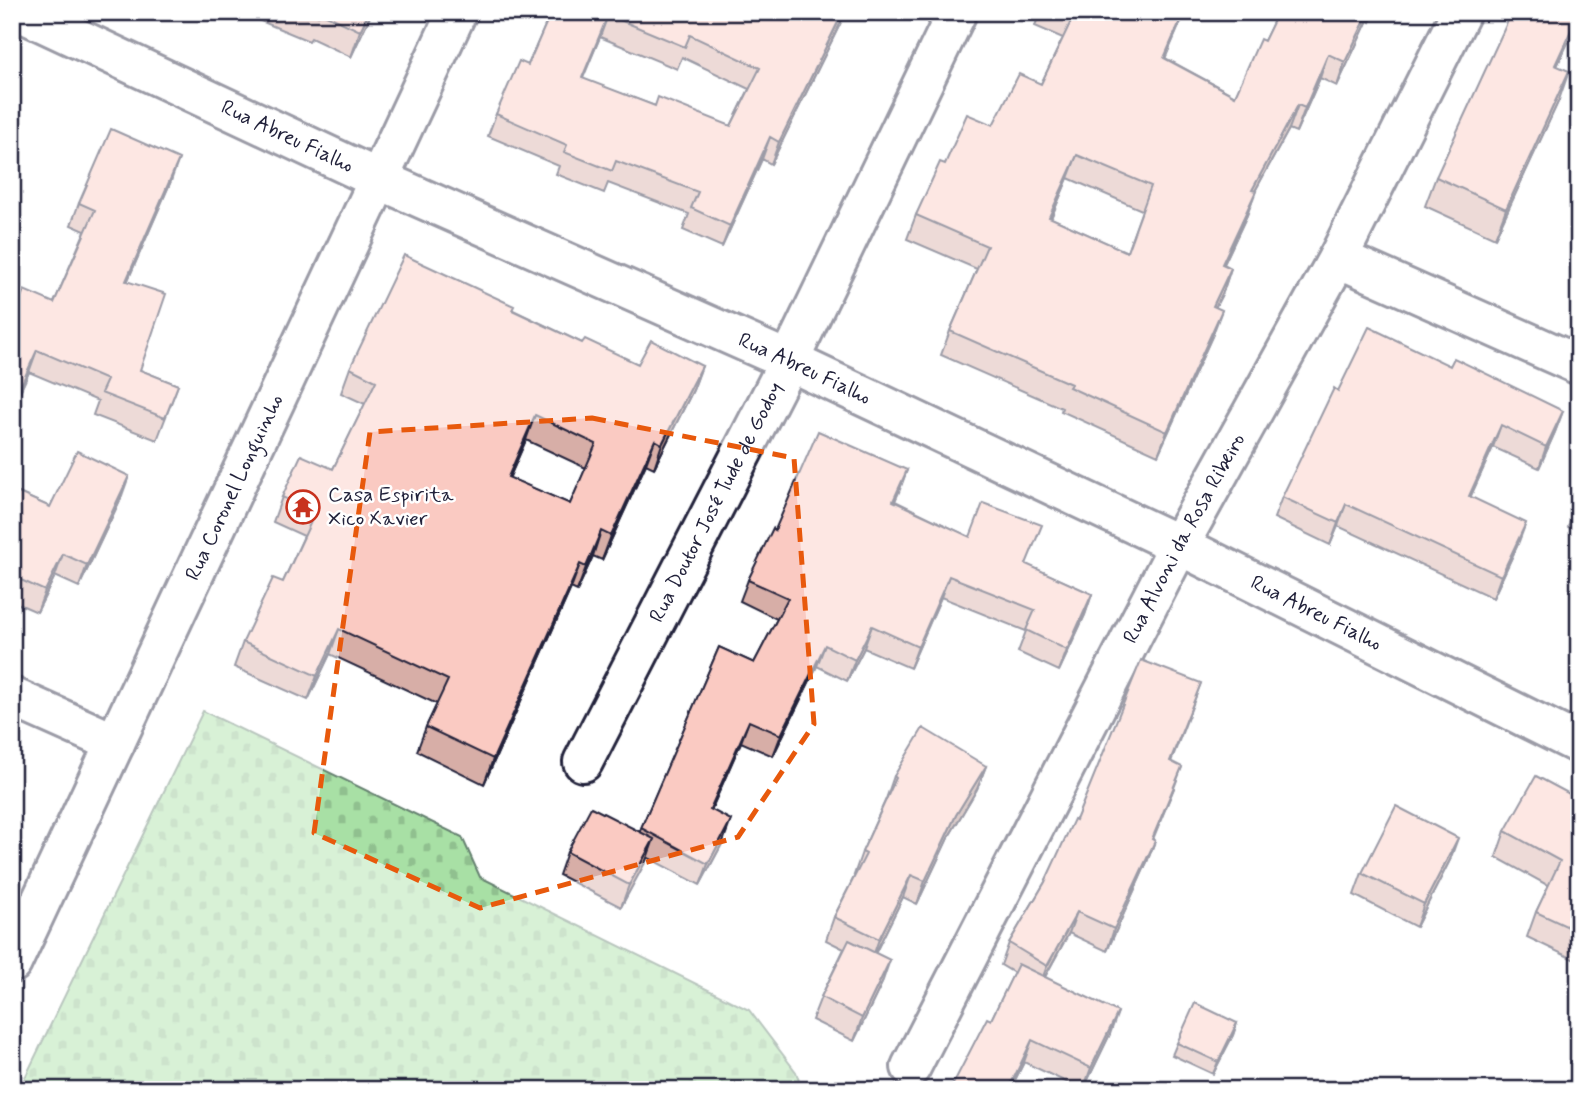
<svg xmlns="http://www.w3.org/2000/svg" width="1591" height="1102" font-family="Mynerve,sans-serif">
<defs>
<pattern id="cemetery-stones" width="16" height="16" patternUnits="userSpaceOnUse" patternTransform="scale(1.75)"><rect width="16" height="16" fill="#a8e0a5"/><path d="M2 7V4a2 2 0 0 1 4 0v3zM10 15v-3a2 2 0 0 1 4 0v3z" fill="#90c08f"/></pattern>
</defs>
<rect width="100%" height="100%" fill="#fff"/>
<filter id="ink" filterUnits="userSpaceOnUse"><feTurbulence type="fractalNoise" baseFrequency=".0143" numOctaves="2"/><feDisplacementMap in="SourceGraphic" scale="14" xChannelSelector="R" yChannelSelector="G"/><feConvolveMatrix kernelMatrix="1 2 1 2 8 2 1 2 1" color-interpolation-filters="sRGB"/></filter>
<g filter="url(#ink)">
<!-- cemetery -->
<path fill="url(#cemetery-stones)" stroke="#658170" stroke-width="2" d="M203,711L462,837L480,877L749,1010L796,1072L802,1090H19Z"/>
<g fill="none" stroke-linecap="round" stroke-linejoin="round">
<defs>
<g id="minor">
<path id="s1" d="M21,12L378,179L789,361L1179,545L1579,744"/>
<path d="M1338,258L1579,365"/>
<path d="M12,697L115,743"/>
<path id="s2" d="M583,762L789,361L957,12"/>
<path id="s3" d="M12,963L457,12"/>
<path id="s4" d="M911,1067L1179,545L1338,258L1461,12"/>
</g>
</defs>
<!-- minor casing -->
<use href="#minor" stroke="#22223b" stroke-width="44"/>
<!-- minor -->
<use href="#minor" stroke="#fff" stroke-width="38"/>
</g>
<!-- wall -->
<path fill="#d7aea7" stroke="#22223b" stroke-width="2" fill-rule="evenodd" d="M239,12H372L351,57L311,38L309,41Z
M551,12L769,16L846,12L771,164L762,159L722,247L683,230L689,214L608,183L604,193L556,174L559,166L488,136L496,114L528,65ZM600,37L677,69L682,57L749,89L731,126L655,106L582,79Z
M1040,12H1185L1165,58L1235,96L1264,41L1278,12H1375L1370,22L1368,20L1337,86L1320,78L1296,132L1289,129L1255,191L1247,215L1224,264L1231,268L1223,292L1215,307L1213,334L1158,455L1061,411L1062,408L941,355L950,331L977,269L907,239L916,215L945,164L1041,84L1063,38L1035,26ZM1068,178L1142,210L1127,252L1051,218Z
M1579,12V35L1573,32L1557,66L1559,100L1495,238L1425,206L1436,177Z
M171,181L127,282L140,370L178,385L157,440L93,415L98,401L29,372L12,409V308L16,310L54,303L85,231L71,225L79,203Z
M513,310L582,343L638,364L702,366L693,390L654,468L646,464L602,560L593,556L577,591L571,588L484,784L417,751L426,727L437,704L330,654L308,700L234,667L243,642L283,582L304,536L273,522L282,497L333,469L365,404L341,393L350,368ZM526,440L586,468L570,504L509,478Z
M1450,366L1563,411L1555,432L1539,468L1493,447L1470,497L1518,544L1493,598L1338,526L1330,545L1274,518L1282,497Z
M907,470L895,501L1027,565L1092,594L1085,615L1059,671L1018,652L1026,631L941,597L910,668L864,648L847,681L817,666L773,756L741,742L711,810L723,842L700,885L647,857L621,907L559,875L567,852L640,831L719,647L754,663L777,619L740,601L748,580L775,530Z
M12,490L50,507L121,498L79,587L55,576L37,612L12,601Z
M1579,499V531L1568,527Z
M1201,683L1171,762L1174,788L1152,839L1155,841L1147,862L1107,951L1069,933L1045,977L1110,1034L1083,1090L1024,1062L1010,1090H950L991,1020L1014,973L1001,965L1009,943L1045,882L1076,820Z
M986,766L977,789L948,838L917,904L903,897L875,953L882,983L854,1041L812,1020L821,997L844,949L826,940L834,917L855,875H854L862,852L886,799L894,776Z
M1579,799L1572,818L1579,822V962L1527,937L1536,912L1549,886L1496,857L1505,831Z
M1450,860L1416,927L1354,895L1362,873Z
M1237,1023L1233,1035L1213,1074L1172,1055L1177,1043Z"/>
<!-- shaded-wall -->
<path fill="#af8d88" stroke="#22223b" stroke-width="2" d="M369,12H372L351,57L360,31Z
M843,12H846L771,164L779,142Z
M1184,12H1185L1155,82L1164,58Z
M1369,12H1371L1368,20L1337,86L1345,62Z
M1579,13L1573,32L1544,93L1555,65Z
M608,15L600,37L574,100L582,78Z
M1328,54L1320,78L1296,132L1305,108Z
M1569,71L1559,100L1495,238L1506,209Z
M1298,105L1289,129L1243,213L1252,190Z
M770,137L762,159L722,247L730,226Z
M1077,155L1068,178L1041,241L1049,217Z
M179,159L171,181L118,303L126,281Z
M1256,191L1247,215L1213,287L1222,264Z
M1231,268L1223,292L1204,330L1213,306Z
M1222,310L1213,334L1158,455L1167,432Z
M37,350L29,372L12,409V405Z
M702,366L693,390L654,468L662,444Z
M1563,411L1555,432L1539,468L1546,447Z
M535,415L526,440L499,502L508,477Z
M1501,425L1493,447L1461,518L1469,496Z
M655,440L646,464L602,560L611,536Z
M907,470L899,492L885,522L893,501Z
M129,476L121,498L79,587L87,565Z
M1346,504L1338,526L1330,545L1338,523Z
M1526,523L1518,544L1493,598L1501,576Z
M601,531L593,556L577,591L586,567Z
M63,554L55,576L37,612L45,591Z
M580,564L571,588L484,784L493,759Z
M949,576L941,597L910,668L918,647Z
M1092,594L1085,615L1059,671L1067,650Z
M872,626L864,648L847,681L855,660Z
M339,629L330,654L308,700L317,676Z
M825,645L817,666L773,756L781,735Z
M749,721L741,742L702,831L710,809Z
M986,766L977,789L948,838L917,904L925,881L956,815Z
M1182,767L1174,788L1144,861L1152,839Z
M1579,799L1569,825V817Z
M731,820L723,842L700,885L708,864Z
M1458,838L1450,860L1416,927L1424,904Z
M654,839L646,861L621,907L629,885Z
M1155,841L1147,862L1107,951L1114,929Z
M911,875L903,897L871,962L879,939Z
M1077,912L1069,933L1039,987L1047,966Z
M890,960L882,983L854,1041L862,1018Z
M1118,1012L1110,1034L1083,1090L1091,1068Z
M1237,1023L1233,1035L1213,1074L1218,1062Z
M1032,1040L1024,1062L1010,1090H1008Z"/>
<!-- building -->
<path fill="#facac2" stroke="#22223b" stroke-width="2" fill-rule="evenodd" d="M310,12H369L360,31L320,12L318,16Z
M551,12H763L769,16L771,12H843L779,142L770,137L730,226L691,208L698,192L616,161L612,171L564,152L567,145L496,114L519,61L528,65ZM608,15L685,47L690,35L760,68L731,126L658,97L655,106L582,78Z
M1066,12H1184L1164,58L1235,96L1260,39L1264,41L1278,12H1369L1345,62L1328,54L1305,108L1298,105L1252,190L1256,191L1222,264L1231,268L1213,306L1222,310L1167,432L1069,387L1071,384L950,331L987,246L916,215L940,162L945,164L967,114L993,125L1019,74L1041,84L1074,15ZM1077,155L1151,186L1127,252L1049,217Z
M1512,12L1579,13L1555,65L1569,71L1506,209L1436,177Z
M111,129L179,159L126,281L166,294L140,370L178,385L165,418L101,393L107,380L37,350L12,405V308L16,310L24,290L54,303L95,210L79,203Z
M12,144L16,146L12,153Z
M404,255L514,306L512,310L582,343L585,339L638,364L651,340L702,366L662,444L655,440L611,536L601,531L586,567L580,564L493,759L426,727L448,680L339,629L317,676L243,642L273,578L283,582L315,513L282,497L301,455L333,469L376,381L350,368ZM535,415L596,444L570,504L508,477Z
M1369,327L1450,366L1454,358L1563,411L1546,447L1501,425L1469,496L1526,523L1501,576L1346,504L1338,523L1282,497L1334,388L1338,391Z
M818,431L907,470L893,501L970,537L983,503L1042,525L1026,564L1092,594L1067,650L1026,630L1035,610L949,576L918,647L872,626L855,660L825,645L781,735L749,721L710,809L731,820L708,864L641,828L719,647L754,663L788,598L748,580L773,528L775,530Z
M77,451L129,476L87,565L63,554L45,591L12,576V490L50,507Z
M1141,660L1201,683L1170,761L1182,767L1152,839L1155,841L1114,929L1077,912L1047,966L1009,943L1045,882L1074,819L1076,820Z
M923,728L986,766L956,815L925,881L911,875L879,939L834,917L866,854L862,852L896,778L894,776Z
M1536,776L1579,799L1569,817L1579,822V932L1536,912L1560,861L1505,831Z
M1396,806L1458,838L1424,904L1362,873Z
M591,807L654,839L629,885L567,852Z
M849,940L890,960L862,1018L821,997Z
M1018,964L1118,1012L1091,1068L1032,1040L1008,1090H950L987,1018L991,1020Z
M1195,1003L1237,1023L1218,1062L1177,1043Z
M1541,1082L1553,1090H1536Z"/>
</g>
<!-- marked area -->
<path d="M0 0H1591V1102H0ZM592,418L794,458L814,724L738,837L480,908L314,833L370,432Z" fill="#fff" fill-opacity=".55" fill-rule="evenodd"/>
<path fill="none" stroke="#e8590c" stroke-width="5" stroke-dasharray="14 9" stroke-linejoin="round" d="M592,418L794,458L814,724L738,837L480,908L314,833L370,432Z"/>
<!-- icons -->
<defs>
<symbol id="temple-ring" viewBox="-11 -11 22 22"><circle r="9.5" fill="#fff" stroke="#c8321e" stroke-width="1.5"/><path d="M0-6L5-2H3V0L6.5 2.5H4V6H1.5V3h-3V6H-4V2.5H-6.5L-3 0V-2H-5Z" fill="#c8321e"/></symbol>
</defs>
<g fill-rule="evenodd">
<use href="#temple-ring" x="284" y="488" width="38" height="38"/>
</g>
<g text-anchor="middle" dominant-baseline="central" stroke-width="5" stroke-linejoin="round" paint-order="stroke">
<!-- street labels -->
<g font-size="21" fill="#22223b" stroke="#fff">
<text stroke="none"><textPath href="#s1" startOffset="294">Rua Abreu Fialho</textPath></text>
<text stroke="none"><textPath href="#s1" startOffset="861">Rua Abreu Fialho</textPath></text>
<text stroke="none"><textPath href="#s3" startOffset="525">Rua Coronel Longuinho</textPath></text>
<text stroke="none"><textPath href="#s2" startOffset="292">Rua Doutor José Tude de Godoy</textPath></text>
<text stroke="none"><textPath href="#s4" startOffset="595">Rua Alvoni da Rosa Ribeiro</textPath></text>
<text stroke="none"><textPath href="#s1" startOffset="1428">Rua Abreu Fialho</textPath></text>
</g>
<!-- poi labels -->
<g font-size="21" fill="#22223b" stroke="#fff" text-anchor="start">
<text x="328" y="495">Casa Espirita<tspan x="328" dy="24">Xico Xavier</tspan></text>
</g>
</g>
<!-- margin -->
<rect width="1591" height="1102" fill="none" stroke="#fff" stroke-width="42"/>
<rect x="21" y="21" width="1549" height="1060" fill="none" stroke="#22223b" stroke-width="2.5" filter="url(#ink)"/>
</svg>
